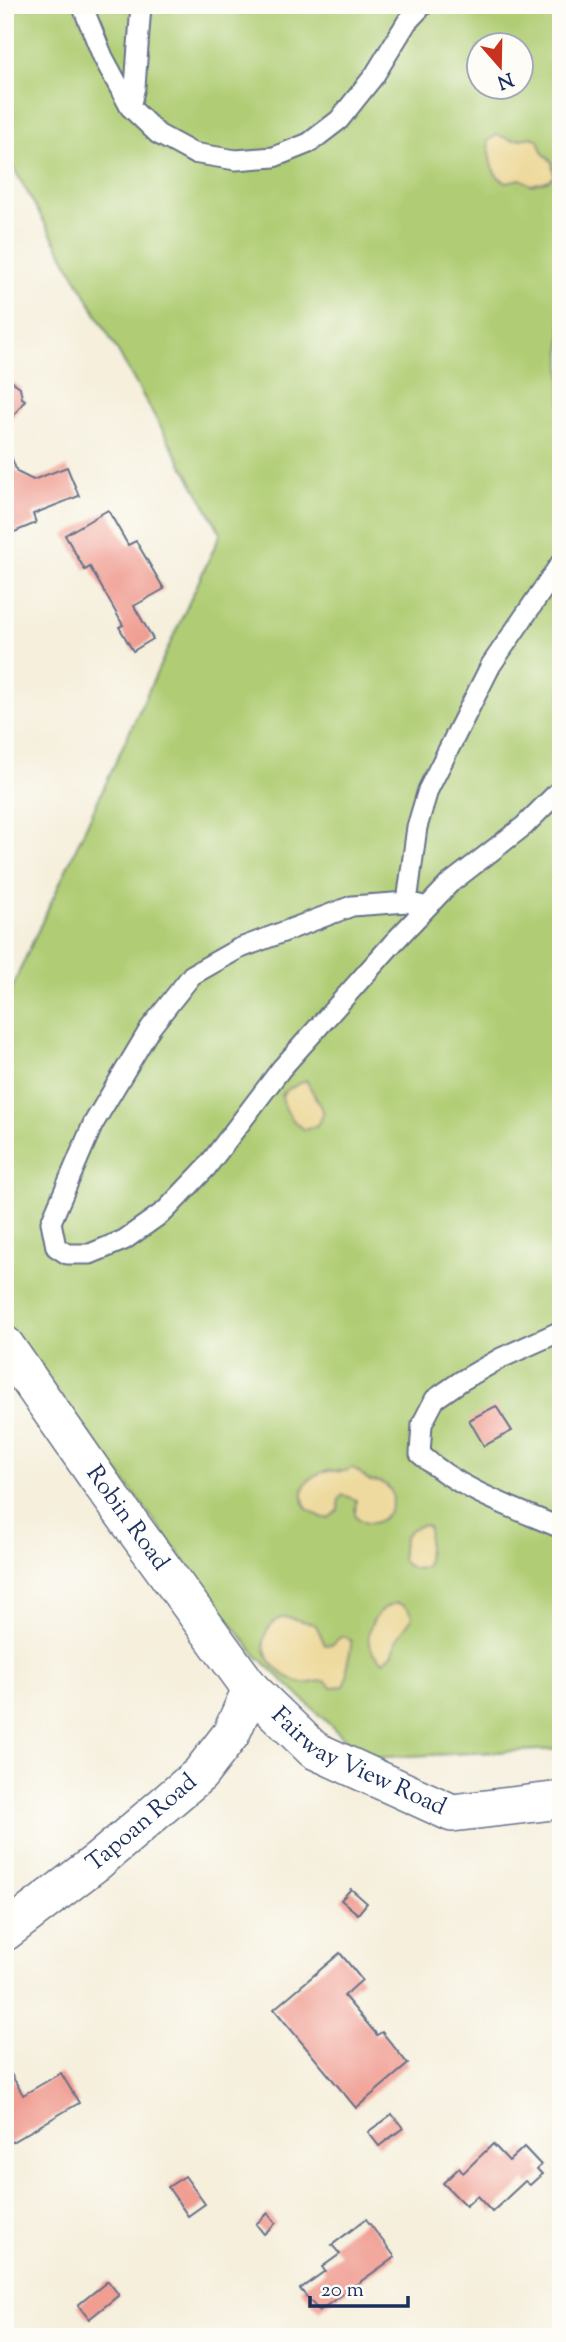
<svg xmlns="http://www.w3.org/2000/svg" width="566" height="2342" font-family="'Sorts Mill Goudy',serif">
<rect width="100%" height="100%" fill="#fdfcf7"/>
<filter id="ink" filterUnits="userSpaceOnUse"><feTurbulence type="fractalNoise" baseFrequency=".0143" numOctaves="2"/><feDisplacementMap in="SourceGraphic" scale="14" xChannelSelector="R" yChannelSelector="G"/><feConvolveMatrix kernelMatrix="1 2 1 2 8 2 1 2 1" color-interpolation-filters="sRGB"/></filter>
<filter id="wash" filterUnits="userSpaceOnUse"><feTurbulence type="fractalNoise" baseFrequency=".00686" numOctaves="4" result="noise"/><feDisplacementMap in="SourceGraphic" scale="28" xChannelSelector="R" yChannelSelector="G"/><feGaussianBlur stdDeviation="1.57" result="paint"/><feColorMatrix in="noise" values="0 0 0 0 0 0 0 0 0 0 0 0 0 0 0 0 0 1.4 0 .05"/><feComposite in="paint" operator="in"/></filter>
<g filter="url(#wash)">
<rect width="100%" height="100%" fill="#f5efdc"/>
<!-- green -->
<path fill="#b0cd74" stroke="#667e69" stroke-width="2" fill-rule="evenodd" d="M5,5H561V1749L365,1758L254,1653L5,1323V1008L19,972L221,533L5,153ZM478,46H520V88H478Z"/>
<!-- sand -->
<path fill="#eeda9e" stroke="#84847e" stroke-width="2" d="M497,135L513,140L532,137L538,140L542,152L552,162L554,176L547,181L531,185L521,179L506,182C489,174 490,158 488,141Z
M306,1080L324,1113L317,1125L305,1130C294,1124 283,1109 282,1095L287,1090Z
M352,1468C359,1470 363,1477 370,1481C374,1482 378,1481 382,1483C410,1495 377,1542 355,1515L356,1500L343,1495L339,1499L338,1510L329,1518H323L306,1508C297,1488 308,1474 329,1471C339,1470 342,1474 352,1468Z
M424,1525L429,1528L427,1564C420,1572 407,1569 402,1559C401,1541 404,1528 424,1525Z
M396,1603C404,1604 411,1610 412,1618L397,1638L393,1654L383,1661C357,1647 369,1610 396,1603Z
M286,1617L314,1624L317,1627L325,1645L333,1644L339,1638L344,1636L351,1641C352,1651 349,1655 347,1664C346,1672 349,1678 344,1686L332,1687C329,1684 328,1681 324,1681C316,1680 310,1685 302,1683C280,1678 254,1651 268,1629C273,1622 277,1618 286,1617Z"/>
<g id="blocks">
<!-- building -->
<path fill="#f09d92" d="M13,382L20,387L22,398L25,400L5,428V384Z
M5,440L17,472L33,480L67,467L79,496L33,514L36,523L5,536Z
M108,510L128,545L136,541L164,589L134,606L153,639L133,651L119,627L123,625L90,567L85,570L65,535Z
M496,1406L512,1431L484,1446L469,1420Z
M351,1889L367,1903L358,1914L341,1900Z
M340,1953L362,1980L344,1996L377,2035L382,2032L408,2064L356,2108L274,2009Z
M61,2073L79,2103L5,2146V2077L11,2074L23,2095Z
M392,2114L403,2128L379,2146L368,2132Z
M493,2144L509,2161L524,2147L541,2165L537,2169L542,2174L530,2185L525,2181L492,2212L477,2196L466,2206L443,2183L459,2168L463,2173Z
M185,2176L205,2204L188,2216L168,2187Z
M268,2213L276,2223L264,2234L256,2224Z
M366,2219L395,2257L319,2311L300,2289L325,2271L322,2267L340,2254L332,2245Z
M108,2281L119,2295L89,2319L78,2305Z"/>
</g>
</g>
<g filter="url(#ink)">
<use href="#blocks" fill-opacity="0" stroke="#67728a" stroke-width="2"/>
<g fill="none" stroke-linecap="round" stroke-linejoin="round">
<defs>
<path id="lane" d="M82,5L103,57L130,107L158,134L193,153L236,160L274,157L309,143L339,120L374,76L407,22L423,5
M130,107L135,87L141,5
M407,902L417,827L428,790L491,665L561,563
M427,907L407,902L352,906L238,949L192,975L151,1027L93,1124L51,1222L56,1247L67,1254H90L124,1240L165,1211L206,1168L281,1069L393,943L449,884L524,826L561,789
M561,1331L501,1358L461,1381L435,1399L422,1424L420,1454C460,1490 511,1507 561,1528"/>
<g id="street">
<path id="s1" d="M5,1345L103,1486L251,1689L314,1750L452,1813L561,1800"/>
<path id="s2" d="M5,1932L98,1861L200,1774L231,1734L251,1689"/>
</g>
</defs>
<!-- lane casing -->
<use href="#lane" stroke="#67728a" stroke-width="23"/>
<!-- street casing -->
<use href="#street" stroke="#67728a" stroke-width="40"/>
<!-- lane -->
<use href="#lane" stroke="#fff" stroke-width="19"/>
<!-- street -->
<use href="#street" stroke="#fff" stroke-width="37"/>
</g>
</g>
<g text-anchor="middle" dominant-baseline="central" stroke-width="7" stroke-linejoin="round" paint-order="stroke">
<!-- street labels -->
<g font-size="24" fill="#1b2f5e" stroke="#fdfcf7">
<text stroke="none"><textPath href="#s1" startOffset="212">Robin Road</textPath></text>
<text stroke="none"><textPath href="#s1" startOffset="555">Fairway View Road</textPath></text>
<text stroke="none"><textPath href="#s2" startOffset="175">Tapoan Road</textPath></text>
</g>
</g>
<!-- margin -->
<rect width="566" height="2342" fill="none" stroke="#fdfcf7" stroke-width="28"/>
<!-- north arrow -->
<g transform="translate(500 66) rotate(160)"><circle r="33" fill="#fdfcf7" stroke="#a3aaba" stroke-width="2"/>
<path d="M0-5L12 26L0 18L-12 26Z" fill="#c8321e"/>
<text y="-10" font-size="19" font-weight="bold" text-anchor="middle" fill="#1b2f5e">N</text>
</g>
<!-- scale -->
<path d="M310 2296v10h98v-10" fill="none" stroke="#1b2f5e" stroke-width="3.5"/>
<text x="321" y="2296" font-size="21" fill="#1b2f5e" stroke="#fdfcf7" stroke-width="5" paint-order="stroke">20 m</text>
</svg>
